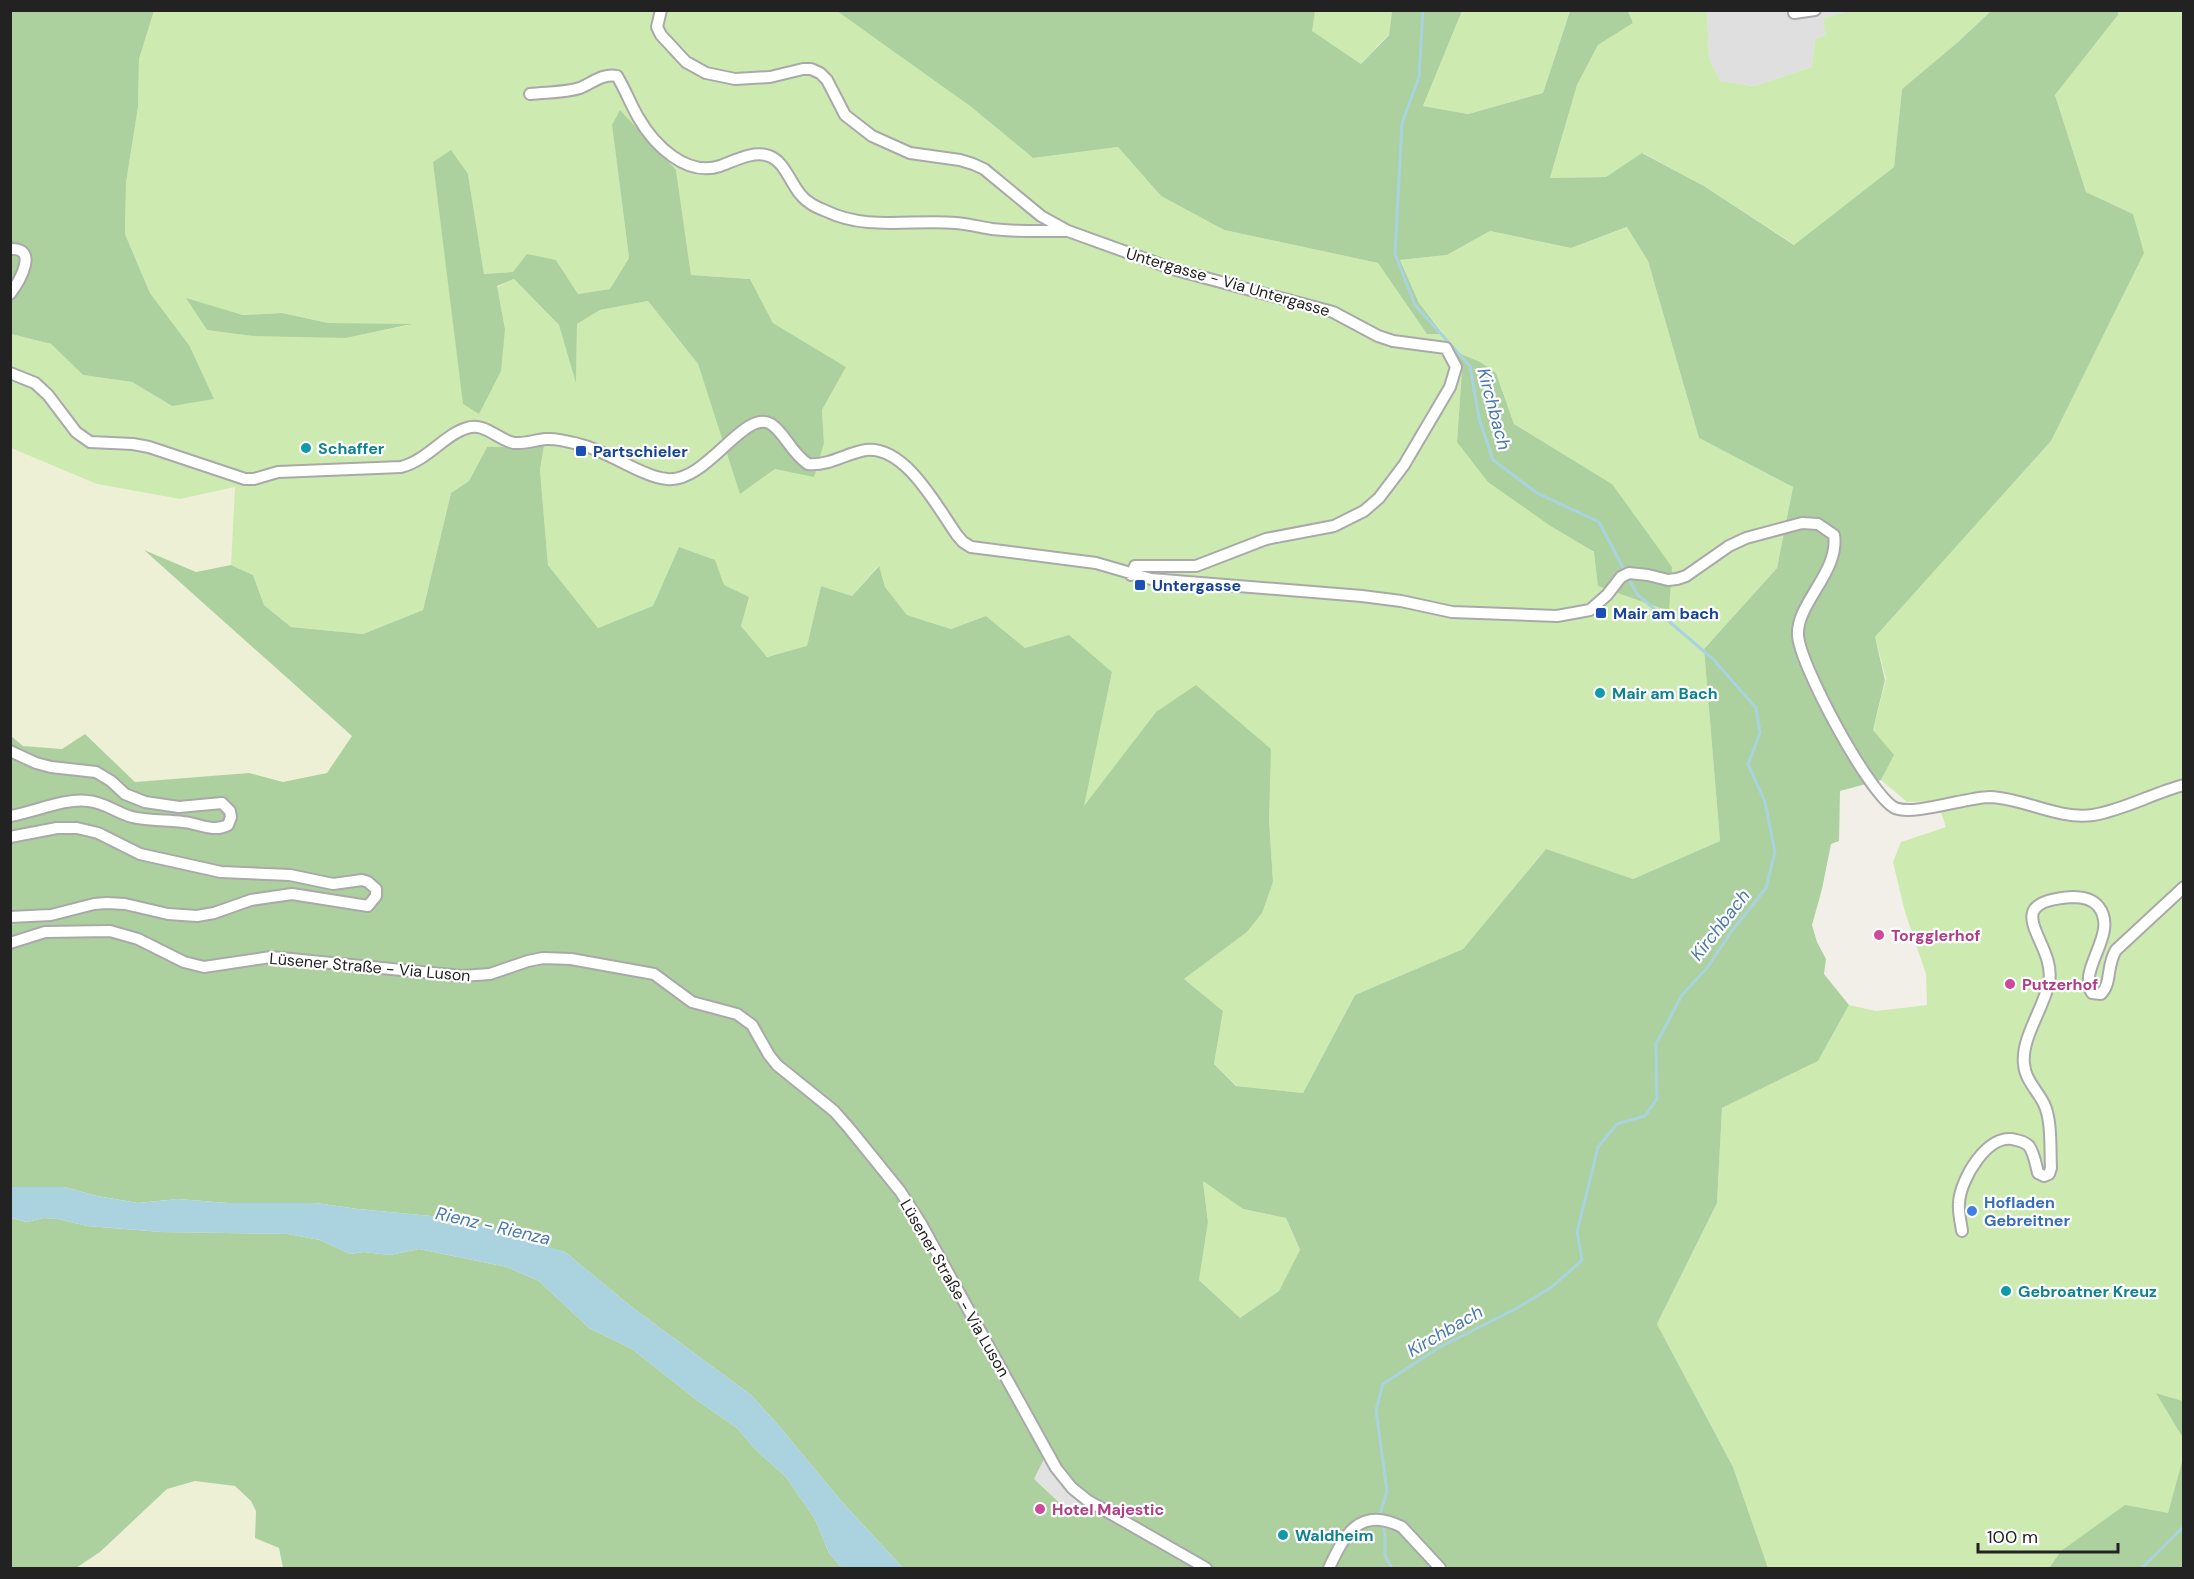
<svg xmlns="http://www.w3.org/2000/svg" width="2194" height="1579" font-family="'DM Sans',sans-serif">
<rect width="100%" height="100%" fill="#f2efe9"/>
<!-- residential -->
<path fill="#e0dfdf" d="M1707,11H1857L1823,18L1826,35L1815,39L1812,67L1754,86L1720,81L1709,59Z"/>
<!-- farmland -->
<path fill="#eef0d5" d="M11,448L97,484L180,499L236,487L231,565L196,572L146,552L352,736L327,773L283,782L248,773L135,782L86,734L63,749L23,746L11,735Z
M195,1481L235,1486L251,1501L256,1511L255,1537L279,1548L283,1568H76L100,1552L167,1489Z"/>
<!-- grass -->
<path fill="#cdebb0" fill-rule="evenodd" d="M837,10L970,106L1033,158L1118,147L1161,196L1224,230L1378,263L1427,333H1443L1419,303L1400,260L1447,255L1490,231L1571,248L1628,227L1648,261L1699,438L1793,487L1777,568L1704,649L1720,841L1633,879L1545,850L1463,949L1355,995L1303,1093L1237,1086L1214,1064L1223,1011L1184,979L1247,932L1273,882L1269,819L1156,712L1083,808L1112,672L1025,648L986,616L951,629L907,615L885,587L878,566L852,596L821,586L807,647L766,657L741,626L748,597L724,586L653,607L598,628L548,565L540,470L544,446L487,447L469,481L451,493L423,610L363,634L291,627L264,605L253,575L231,565L235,487L180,499L97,484L11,448V334L51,344L83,375L132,382L172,406L189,345L150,293L125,234L126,183L138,107L139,59L154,11ZM612,125L676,170L691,275L750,279L773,323L846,367L822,410L824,443L775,469L741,493L698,364L648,301L600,310L577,324L576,380L559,325L514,279L497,287L505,329L479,413L463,404L468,174L484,274L513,272L556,260L578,294L611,289L629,258ZM187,299L243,315L282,313L328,323L409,325L346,338L207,330ZM1455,357L1496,373L1514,424L1612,484L1595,553L1552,527L1457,442L1462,369Z
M1857,10L1991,11L1958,42L1902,89L1894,167L1795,245L1704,186L1643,153L1606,177L1550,178L1577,85L1598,45L1633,23L1628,11H1707L1709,59L1720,81L1754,86L1812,67L1815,39L1826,35L1823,18Z
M1315,11H1392L1389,34L1361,64L1311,31Z
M1462,11H1570L1543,93L1468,114L1423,106Z
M2118,11H2183V1401L2157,1393L2183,1438L2184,1458L2168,1513L2061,1551L2049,1568H1768L1733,1467L1657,1324L1717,1203L1722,1108L1818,1061L1849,1005L1876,1011L1927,1005L1926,974L1905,912L1893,862L1901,842L1946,827L1937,801L1907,802L1881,780L1893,755L1873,730L1886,679L1875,637L2051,441L2133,214L2086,192L2055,95L2118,15Z
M1203,1180L1243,1209L1286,1218L1300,1251L1279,1291L1240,1318L1199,1280L1208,1222Z"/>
<!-- forest -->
<path fill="#add19e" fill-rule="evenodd" d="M11,11H154L139,59L138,107L126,183L125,234L150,293L189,345L214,399L172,406L132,382L83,375L51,344L11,334Z
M837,11H1315L1312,31L1361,64L1389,35L1392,11H1462L1423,106L1468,114L1543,93L1570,11H1628L1633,23L1598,45L1577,85L1550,178L1606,177L1642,153L1704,186L1794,245L1894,167L1902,89L1958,42L1991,11H2118V15L2055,95L2086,192L2133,214L2144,253L2051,441L1875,637L1885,680L1873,730L1894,755L1881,780L1840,791L1839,841L1831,844L1822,889L1812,925L1817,942L1826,959L1824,974L1849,1005L1818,1061L1722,1108L1717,1203L1657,1324L1733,1467L1768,1568H903L842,1502L780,1427L751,1395L633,1308L565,1252L442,1217L358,1209L316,1203H228L178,1199L138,1203L97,1196L64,1187H11L10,735L23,746L62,749L85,734L135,782L249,773L283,782L327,773L352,736L144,550L196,572L231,565L253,575L264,605L291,627L363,634L423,610L451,493L469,481L487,447L544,446L540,470L548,565L598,628L653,606L679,547L715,560L724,585L749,597L741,626L767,657L807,646L821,586L852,596L879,566L885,587L907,615L951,629L986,616L1025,648L1069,635L1112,672L1084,806L1156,712L1196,685L1271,749L1269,819L1273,882L1262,913L1247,932L1184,979L1223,1011L1214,1064L1236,1086L1303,1093L1355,995L1463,949L1546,849L1633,879L1720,841L1704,649L1777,568L1793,487L1699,438L1648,261L1627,227L1571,248L1490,231L1447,255L1400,260L1419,303L1443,334H1427L1378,263L1224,230L1161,196L1118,147L1033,158L970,106ZM1203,1181L1243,1209L1286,1218L1300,1250L1279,1291L1240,1318L1199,1280L1208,1222ZM1057,1477L1066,1509L1035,1479Z
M620,110L676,170L691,275L750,279L773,323L846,367L822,410L824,443L814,477L775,469L740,494L698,364L648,301L600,310L577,324L576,383L559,325L514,279L497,286L505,329L501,371L479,414L463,404L433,162L451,150L468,174L484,274L513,272L527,254L556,260L578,294L610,289L629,258L612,125Z
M186,298L243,315L282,313L328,323L412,324L346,338L253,336L207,330Z
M1446,348L1480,362L1496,373L1514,424L1612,484L1672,567L1669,611L1598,586L1594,552L1552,527L1488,482L1457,442L1462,369L1455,357Z
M10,1218L27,1222L44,1218L58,1219L87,1226L162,1232L288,1234L320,1240L350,1254L364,1252L390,1255L419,1249L507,1267L539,1281L589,1328L632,1349L698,1401L737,1428L756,1450L786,1477L815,1519L829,1553L842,1568H283L279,1548L255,1538L256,1511L251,1501L235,1486L195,1481L167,1489L100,1552L76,1568H11Z
M2156,1393L2183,1401V1438Z
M2183,1458V1568H2049L2061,1551L2125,1505L2168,1513Z"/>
<!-- parking -->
<path fill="#e2e2e2" d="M1044,1459L1057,1477L1085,1504L1086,1510L1066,1509L1034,1479Z"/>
<!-- water -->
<path fill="#aad3df" d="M10,1187H64L97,1196L138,1203L178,1199L228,1203H316L358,1209L442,1217L494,1229L565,1252L633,1308L751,1395L780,1427L842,1502L903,1568H842L829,1553L815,1519L786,1477L756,1450L737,1428L698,1401L632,1349L589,1328L539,1281L507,1267L419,1249L390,1255L364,1252L350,1254L320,1240L288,1234L162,1232L87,1226L58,1219L44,1218L27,1222L11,1218Z"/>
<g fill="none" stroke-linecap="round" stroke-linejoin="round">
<!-- stream -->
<path stroke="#aad3df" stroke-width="3" d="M1392,1568L1385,1556V1534L1380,1514L1387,1491L1376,1410L1383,1384L1438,1348L1517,1308L1552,1287L1582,1260L1577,1232L1598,1147L1617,1124L1645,1116L1657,1099L1656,1044L1682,995L1707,968L1731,932L1766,888L1775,852L1765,802L1748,764L1760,733L1756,708L1713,659L1637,594L1599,522L1537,493L1493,460L1479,418L1470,366L1415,305L1395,254L1402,123L1419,77L1423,10
M2142,1568L2184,1526"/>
<defs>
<path id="minor" d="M661,10L657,27L661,35L686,62L706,73L735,79L770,77L803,69H811L820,73L827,80L845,115L872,136L910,153L960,160L973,164L984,169L1041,216L1068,231L1176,270L1333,312L1378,336L1393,341L1446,348L1456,367L1450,387L1404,465L1379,498L1364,511L1334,526L1266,539L1196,566H1135L1131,575
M1794,13L1815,10
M530,94C546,92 564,93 580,88C592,83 603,73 617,76C625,89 630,103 638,117C654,145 686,177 720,166C734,161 754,150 769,156C784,161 790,182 800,194C807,203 816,207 826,211C867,231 912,219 956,223C968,224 980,227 992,229C1016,232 1040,231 1065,231
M10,249C40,247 19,282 10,294
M10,373L35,383L48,395L76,432L90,442L133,444L149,447L245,479H254L278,472L401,467C428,460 445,434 467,428C485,422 498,440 514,443C525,444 535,440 546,439C558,438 570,442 582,445C609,452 643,477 667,479C707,483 744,408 771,424C785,433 791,453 808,464C830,466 846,453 866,450C906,446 937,507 957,535L963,542L971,547L1096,563L1151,579L1362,596L1401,601L1452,612L1557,616L1590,610L1607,595L1621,577L1629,573L1648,575L1668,580L1677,579L1686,576L1729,546L1746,538L1802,523L1818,524L1834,535C1840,571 1796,604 1798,635C1799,664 1870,796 1895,808C1914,816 1967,797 1990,797C2024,798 2058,820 2093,815C2124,810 2153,793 2184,785
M10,751L36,763L51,767L96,772L111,781L125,794L145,802L179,807L222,803L230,811L231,817L228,825C213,833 198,823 183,822C165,820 149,821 132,817C117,813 104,802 88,801C64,798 35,812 10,816
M10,837L57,828H77L98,833L140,854L221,872L290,875L333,884L362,880L368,882L376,889V896L368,906L292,894L251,900L214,913L197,916L168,914L125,904L107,903L94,904L51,915L10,917
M10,943L45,932L110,931L138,939L184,962L204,967L271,957L462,976L490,974L528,961L543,958L571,959L654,974L692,1002L737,1014L752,1025L769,1055L777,1065L834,1111L849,1128L900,1191L920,1222L1056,1468L1072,1488L1087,1500L1206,1568
M1962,1231C1961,1223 1958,1212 1959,1203C1960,1180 1988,1131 2016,1140C2021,1141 2026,1143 2029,1146C2034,1153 2036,1165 2038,1173L2044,1176L2049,1174L2051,1168C2050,1150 2052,1120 2044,1104C2038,1091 2025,1080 2024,1064C2021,1038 2044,1008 2049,982C2057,942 1993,902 2073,897C2082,897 2092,899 2098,906C2120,933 2077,968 2092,993L2101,994C2112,983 2106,966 2116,950L2184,887
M1329,1568C1344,1536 1359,1505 1402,1527L1440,1568"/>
</defs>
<!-- minor casing -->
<use href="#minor" stroke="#a9a9a9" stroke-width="14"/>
<!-- minor -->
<use href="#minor" stroke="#fff" stroke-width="10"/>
</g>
<!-- markers -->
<g fill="#0f9aa8" stroke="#fff" stroke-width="2">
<circle cx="306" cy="448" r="6"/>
<circle cx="1600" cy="693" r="6"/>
<circle cx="2006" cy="1291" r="6"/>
<circle cx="1283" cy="1535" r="6"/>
</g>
<g fill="#1a4fb4" stroke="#fff" stroke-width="2">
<rect x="575" y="445" width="12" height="12" rx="3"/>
<rect x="1134" y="579" width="12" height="12" rx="3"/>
<rect x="1595" y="607" width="12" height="12" rx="3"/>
</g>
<g fill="#d1479c" stroke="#fff" stroke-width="2">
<circle cx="1879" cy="935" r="6"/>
<circle cx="2010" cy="984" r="6"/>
<circle cx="1040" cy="1509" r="6"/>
</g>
<circle fill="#3f7fe0" stroke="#fff" stroke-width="2" cx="1972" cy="1211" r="6"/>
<g text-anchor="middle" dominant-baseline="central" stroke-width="4.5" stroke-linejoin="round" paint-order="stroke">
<!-- street labels -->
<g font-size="16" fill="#222" stroke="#fff">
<text transform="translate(1228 282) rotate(16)">Untergasse - Via Untergasse</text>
<text transform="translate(370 967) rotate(5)">Lüsener Straße - Via Luson</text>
<text transform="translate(955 1288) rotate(60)">Lüsener Straße - Via Luson</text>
</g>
<!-- culture labels -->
<g font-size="16" font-weight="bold" fill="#0d838f" stroke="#fff" text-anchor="start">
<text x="318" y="448">Schaffer</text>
<text x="1612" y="693">Mair am Bach</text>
<text x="2018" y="1291">Gebroatner Kreuz</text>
<text x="1295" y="1535">Waldheim</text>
</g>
<!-- transit labels -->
<g font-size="16" font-weight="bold" fill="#164399" stroke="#fff" text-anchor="start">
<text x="593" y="451">Partschieler</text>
<text x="1152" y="585">Untergasse</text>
<text x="1613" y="613">Mair am bach</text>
</g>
<!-- hotel labels -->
<g font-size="16" font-weight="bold" fill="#b23c85" stroke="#fff" text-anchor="start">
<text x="1891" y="935">Torgglerhof</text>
<text x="2022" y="984">Putzerhof</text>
<text x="1052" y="1509">Hotel Majestic</text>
</g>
<!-- shop labels -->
<g font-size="16" font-weight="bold" fill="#366cbe" stroke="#fff" text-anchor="start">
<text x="1984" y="1202">Hofladen<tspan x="1984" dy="18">Gebreitner</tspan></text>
</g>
<!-- water labels -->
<g font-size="18" font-style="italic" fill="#4a7aab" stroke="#fff">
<text transform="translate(1494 409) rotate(75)">Kirchbach</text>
<text transform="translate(1720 925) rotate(-52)">Kirchbach</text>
<text transform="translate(493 1226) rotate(13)">Rienz - Rienza</text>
<text transform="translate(1445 1331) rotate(-30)">Kirchbach</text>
</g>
</g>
<!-- border -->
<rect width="2194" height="1579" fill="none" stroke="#222222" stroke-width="24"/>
<!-- scale -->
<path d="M1978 1543v9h140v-9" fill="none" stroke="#222222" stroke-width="3"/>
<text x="1987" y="1543" font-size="18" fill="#222222" stroke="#ffffff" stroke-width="4.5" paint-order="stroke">100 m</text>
</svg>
